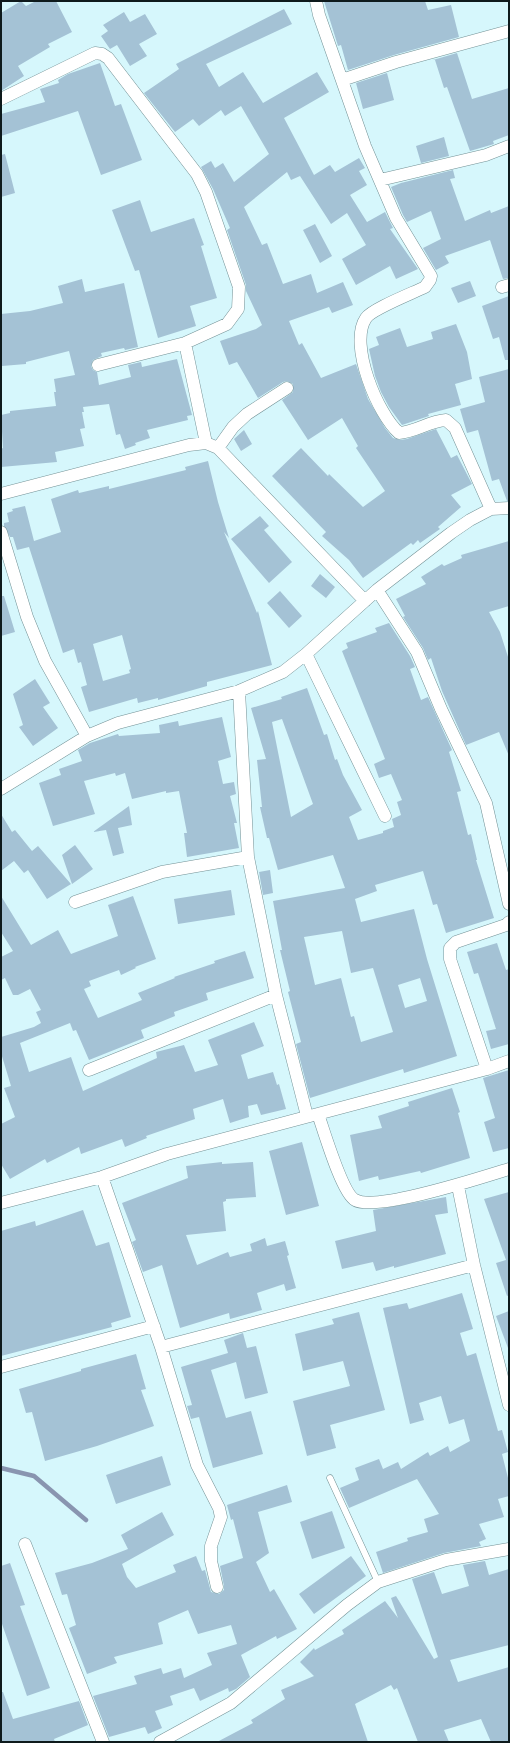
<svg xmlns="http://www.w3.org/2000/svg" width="510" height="1743" font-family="Commissioner,sans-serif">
<rect width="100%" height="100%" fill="#d6f7fc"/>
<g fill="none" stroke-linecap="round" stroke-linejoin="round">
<!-- stream -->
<path stroke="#8995b0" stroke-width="4.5" d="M1,1468L34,1476L86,1520"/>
</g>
<!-- building -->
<path fill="#a4c2d5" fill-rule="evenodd" d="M21,1L26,6L36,1H56L72,32L48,44L50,47L18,66L24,76L1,91V13Z
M324,1H425L428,10L451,5L459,37L394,55L348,70L341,45L338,46Z
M284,9L292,24L206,64L219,87L243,72L263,103L317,72L329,92L284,118L314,175L330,165L335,172L359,158L365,168L359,171L367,185L350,195L367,222L385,212L393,228L390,229L418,269L396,279L390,266L356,285L342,259L366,245L347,213L331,224L300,176L291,180L287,172L244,207L262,245L267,243L283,284L311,274L317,293L343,282L353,305L332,313L329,307L289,321L299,345L302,343L321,378L356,364L368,399L385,428L393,438L400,440L407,439L436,429L451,458L457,455L472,484L451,495L461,507L438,527L440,529L420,543L418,540L413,545L411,543L363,578L349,560L322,536L326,532L272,476L301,448L328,476L329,474L363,507L385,491L356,448L358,446L342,418L308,440L282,400L293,392V384L287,381L283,382L258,398L237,362L229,365L220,341L256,329L262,325L246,291V285L227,230L230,228L213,189L201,167L211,161L215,168L223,163L234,182L269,154L241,106L225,116L221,110L199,126L193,119L175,132L144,93L179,69L176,64Z
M124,12L130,22L145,14L157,34L139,44L147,56L130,66L117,45L110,49L101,36L108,31L103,25Z
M457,53L472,99L509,88V135L493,141L494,144L470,151L447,87L444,88L435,60H433Z
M100,63L115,106L121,104L142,160L101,175L78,111L1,136V114L45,102L40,89L59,83L58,80L68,74Z
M387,73L394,100L363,109L356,83Z
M444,137L449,156L421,163L416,146Z
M5,154L15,193L1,197V155Z
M453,170L455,178L450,179L465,221L490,210L491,213L509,206V278L503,279L490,240L445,256L449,263L436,270L423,248L441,239L431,211L407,222L403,215L391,187L401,183Z
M140,200L151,232L194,218L204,245L201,246L217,298L190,306L196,326L158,338L139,270L135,271L112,210Z
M315,224L332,256L320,263L303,230Z
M82,279L85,292L124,283L138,347L125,350L124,348L101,353L102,356L93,360L91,366L93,370L97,372L99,385L131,377L128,365L141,362L142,367L177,359L192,415L187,416L188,420L147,430L150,438L135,443L136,445L125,449L120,434L116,435L109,404L83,407L84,412H82L85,428L80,429L84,446L55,452L57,462L1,467V449L3,448L1,415L10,413V411L56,406L54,392H56L54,379L75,375L69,351L26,362V364L2,366L1,314L30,311L63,303L58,286Z
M470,281L476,296L458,303L451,288Z
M509,296V360H505L499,337L493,339L482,306Z
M456,324L467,352L472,379L455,384L461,405L428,414L429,416L402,425L389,407L381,392L375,376L369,349L379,345L376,337L400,328L407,347L433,339L431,332Z
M509,369V501H507L499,479L492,481L478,430L467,433L460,409L485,402L479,377Z
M244,430L252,444L241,451L234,439Z
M208,461L218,502L229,538L224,532L257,613L258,611L272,665L207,682V686L158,700V698L138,703L137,698L89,712L81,687L87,685L81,662L78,663L74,649L63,653L29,547L17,550L13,537H10L4,526V523L9,522L7,513L13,511L12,509L25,506L34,541L61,532L51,499L78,490L79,493L109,486V489L186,470L185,467ZM122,635L131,669L129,670L130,673L103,681L93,644Z
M260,516L269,526L264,530L292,562L269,583L231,539Z
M509,541V606L489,612L500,632L509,660V756L499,732L466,745L442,691L431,658L428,660L423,648L403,617L405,616L396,599L426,584L421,577L442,564L444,566L462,558L461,555Z
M320,574L335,587L326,598L311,586Z
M280,591L302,616L289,628L267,603Z
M1,596H4L15,632L1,636Z
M389,623L410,656L415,667L410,669L421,700L428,697L452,750L449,752L461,791L457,792L468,835L471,834L477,860H476L494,918L446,933L437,904L433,905L423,871L375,885L377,891L355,899L361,922L414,909L427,959L457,1056L404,1073L403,1069L310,1098L296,1044L301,1042L288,992L290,991L280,950H282L273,901L345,888L333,855L278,870L269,838H267L260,807H262L257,760L266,759L251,708L282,699L281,697L307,688L324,735L327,734L335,760L337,759L343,775L362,810L349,817L358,840L383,833V831L394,827L392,819L401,815L397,802L402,800L391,774L379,778L374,764L385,759L342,651L348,648L346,643L377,632L375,628ZM282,719L313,804L291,817L272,722ZM342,931L351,973L373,968L393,1032L361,1042L354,1016L351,1017L341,978L315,985L304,937ZM420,978L427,1001L405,1008L398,985Z
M35,679L50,703L43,707L58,728L33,746L19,727L23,725L13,694Z
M222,717L231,757L218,761L223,784L234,782L236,794L230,796L237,823H234L239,848L187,857L184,833H187L179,791L166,793V791L132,799L125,773L116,776L115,773L84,781L95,814L53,826L39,783L61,775L59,769L82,761L78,750L90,743L118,734L119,736L160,733L159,725L178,721L179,726Z
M129,806L132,825L118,828L124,853L113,856L106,830L93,832Z
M1,814L12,832L15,830L32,851L38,846L71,884L47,899L28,870L24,873L14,861L1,871Z
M75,845L93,869L72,884L62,855Z
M270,870L273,893L263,895L259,872Z
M231,890L235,915L178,924L174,899Z
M1,896L31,945L58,930L71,954L118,936L108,905L133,896L156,959L135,967L136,968L121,975L119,970L89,981L91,986L84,989L98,1018L142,1000L138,993L175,978L174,977L215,963L214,961L245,951L254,978L206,993L208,1000L174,1012L175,1016L141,1030L144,1038L89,1060L76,1030L73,1031L70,1023L20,1043L29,1072L71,1057L83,1091L157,1058L156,1052L184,1045L195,1072L218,1065L208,1040L254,1022L264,1046L241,1055L248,1079L273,1072L277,1085L279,1084L286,1109L261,1115L257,1104L248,1106L249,1117L230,1123L223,1099L193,1109L195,1119L146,1136L147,1138L125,1147L122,1139L81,1154L79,1147L47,1163L45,1159L10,1179L1,1164V1124L15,1117L4,1088L11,1086L1,1053V1037L34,1027L41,1023L36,1012L41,1010L30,989L18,995H13L5,978L1,980V957L13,951L1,932Z
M497,943L506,970L509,969V1044L491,1049L486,1031L496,1029L478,973L474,974L467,952Z
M509,1070V1148L493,1152L484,1122L495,1118L483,1078Z
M452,1088L460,1112L458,1113L470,1158L421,1173L420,1171L379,1180L378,1176L359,1181L350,1135L382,1128L378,1116L409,1106L408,1102Z
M302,1142L319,1206L286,1215L269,1151Z
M222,1162V1164L253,1162L256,1197L226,1199V1201L223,1202L226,1231L186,1235L197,1265L228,1252L230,1257L252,1251L250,1244L265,1238L267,1246L285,1241L289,1255L287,1256L296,1288L286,1291L284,1284L257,1293L262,1310L230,1319L229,1313L180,1328L162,1265L143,1272L132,1242L136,1240L122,1203L188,1178L186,1166Z
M509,1192V1295L507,1296L496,1263L506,1260L484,1199Z
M446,1197L448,1213L435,1215L446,1254L394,1268V1266L376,1271L373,1262L342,1269L335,1241L376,1231L373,1210Z
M83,1210L96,1246L109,1242L131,1317L111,1323L112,1327L1,1356V1231L35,1221L36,1226Z
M462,1293L473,1329L460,1333L467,1356L476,1353L498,1431L502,1430L508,1452L502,1454L509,1482V1496L498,1499L504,1517L479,1524L486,1539L479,1542L481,1546L444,1553L383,1573L376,1552L408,1541L407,1538L428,1532L424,1519L439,1514L417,1479L349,1508L340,1488L359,1480L355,1468L379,1459L383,1469L398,1462L401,1469L428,1452L430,1456L448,1446L450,1452L470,1441L464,1419L449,1424L441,1396L419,1403L424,1420L410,1424L383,1308L407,1303L409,1309Z
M509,1311V1348H508L496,1316Z
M359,1312L385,1410L330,1425L336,1448L307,1456L293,1401L350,1386L343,1361L303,1371L295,1334L334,1324L332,1319Z
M243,1333L247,1348L256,1346L268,1393L245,1399L236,1362L211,1370L226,1418L251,1411L263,1454L213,1468L199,1417L191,1419L187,1406L192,1405L181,1367L228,1353L224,1340Z
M136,1354L146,1389L141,1390L154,1426L97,1446L45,1461L32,1412L26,1413L19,1389L81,1371V1369Z
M162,1456L171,1485L116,1504L106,1475Z
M287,1485L292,1502L258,1512L269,1553L256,1562L270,1592L274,1589L297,1629L277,1639L276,1636L241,1655L250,1677L236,1689L229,1692L228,1688L200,1701L194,1688L170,1696L173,1705L155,1711L162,1728L148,1734L145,1727L109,1737L93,1696L137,1684L134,1676L161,1668L163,1674L181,1668L184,1678L212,1665L207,1653L237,1644L231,1625L198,1634L188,1610L158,1623L163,1644L114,1657L117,1663L87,1674L69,1628L76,1625L67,1594L62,1595L55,1573L92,1563L128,1549L121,1535L162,1512L174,1535L122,1564L127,1577L136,1588L176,1572L173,1565L196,1556L202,1571L205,1570L211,1592L219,1594L224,1590V1586L220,1566L243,1558L233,1519L231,1520L227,1505Z
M332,1511L345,1548L312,1559L300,1522Z
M351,1556L366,1576L314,1614L299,1594Z
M485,1561L489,1575L509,1569V1645L450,1660L458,1682L509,1667V1742H491L481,1719L444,1730L449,1742H418L397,1688L394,1690L391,1685L355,1704L368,1742H217L253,1723L251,1720L285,1699L281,1690L314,1676L300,1662L314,1648L315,1650L344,1634L342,1630L385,1601L398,1618L391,1598L396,1596L434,1659L438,1657L412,1579L434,1572L442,1594L469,1586L463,1565Z
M10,1563L25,1605L20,1606L50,1688L27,1696L1,1621V1566Z
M1,1692H3L13,1719L79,1701L88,1725L54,1739L55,1742H1Z"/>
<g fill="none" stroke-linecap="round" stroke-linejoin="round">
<defs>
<path id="service" d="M330,1478L378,1582"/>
<path id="minor" d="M316,1L319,15L365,146L396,218L431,276L430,280L425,287C413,293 372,309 366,318C348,344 378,415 399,433C416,432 429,421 446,420L455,428L491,509
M342,80L396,62L509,31
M1,99L95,53L102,54L108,58L197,174L206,192L239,287L238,309L227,324L185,343L98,365
M380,180L486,155L509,146
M502,287L509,285
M185,343L206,443
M218,448L233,427L247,414L287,388
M1,494L189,445L206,443L218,448L365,601
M1,532L27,617L45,661L87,736
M377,590L417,652L441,709L486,803L509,904
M306,654L385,816
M239,691L248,857L276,995L307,1116
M1,789L87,736L118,723L239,691L283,672L306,654L377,590L451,533L470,520L491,509L509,508
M75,902L162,872L248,857
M487,1069L450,959V948L456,942L506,925L509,922
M89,1070L276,995
M318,1114C324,1131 342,1193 355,1200C376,1212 483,1177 509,1169
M102,1177L161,1347L197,1465L219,1508L221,1517L211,1546V1561L217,1587
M458,1186L474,1265L509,1405
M1,1203L102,1177L167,1154L487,1069L509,1061
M161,1347L474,1265
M1,1367L154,1326
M25,1544L103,1742
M160,1742L231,1703L347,1605L378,1582L446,1560L509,1549"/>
</defs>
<!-- service casing -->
<use href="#service" stroke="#749296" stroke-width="7"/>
<!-- minor casing -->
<use href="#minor" stroke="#749296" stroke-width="13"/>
<!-- service -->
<use href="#service" stroke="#fff" stroke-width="6"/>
<!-- minor -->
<use href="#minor" stroke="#fff" stroke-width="12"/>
</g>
<!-- border -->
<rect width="510" height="1743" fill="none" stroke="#0e1a1c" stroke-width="4"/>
</svg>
